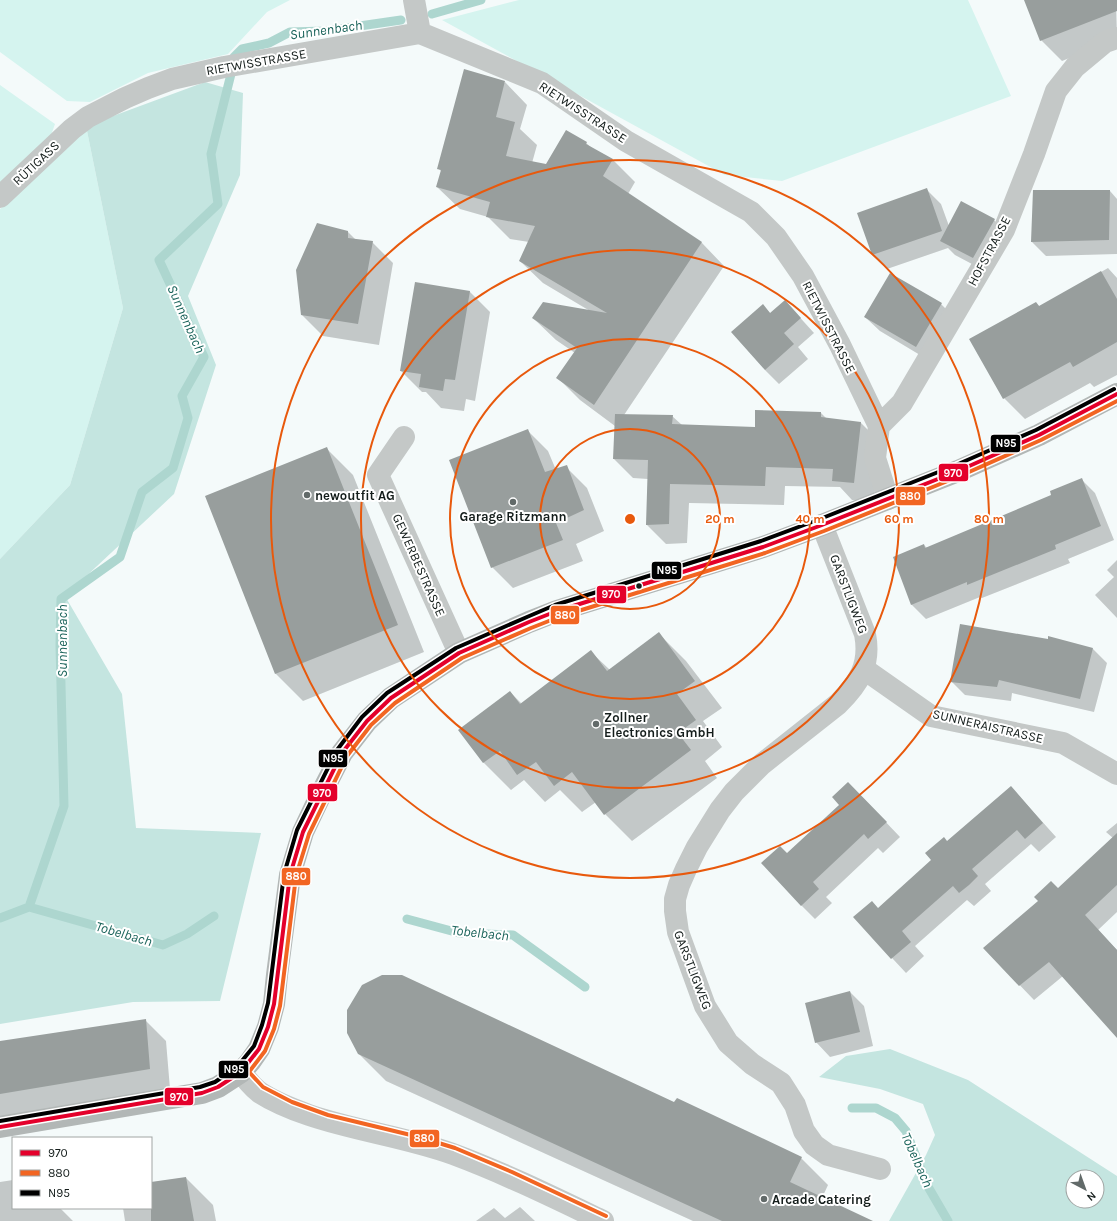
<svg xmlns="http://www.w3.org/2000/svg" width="1117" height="1221" font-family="Karla,sans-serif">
<rect width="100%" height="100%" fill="#f4fafa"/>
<!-- green -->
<path fill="#d5f4ef" d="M0,0H290L267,12L228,54L148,73L90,102L67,101L0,52Z
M519,0H968L1011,96L782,181L725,175L442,20Z
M0,85L55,124L50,138L0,184Z
M86,126L123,308L70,485L0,559V209Z"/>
<!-- forest -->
<path fill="#c4e5e0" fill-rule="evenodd" d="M205,82L243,93L240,175L188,296L216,365L174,494L65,596L122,694L136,828L261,833L220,1001L133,1002L0,1024V559L70,485L123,308L86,126Z
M890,1049L968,1080L1117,1176V1221H889L926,1155L935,1135L923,1104L880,1089L819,1077L846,1056ZM1073,1177H1097V1201H1073Z"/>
<!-- shadow -->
<path fill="#0003" d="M1025,0H1116L1117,39L1062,61L1041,40Z
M505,82L527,105L520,129L537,145L532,163L546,166L586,143L593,149L613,160L635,182L628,194L702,243L724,266L624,415L672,416L682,425L756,428L821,413L827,419L861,423L880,442L873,502L852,500L840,487L785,486L784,505L689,503L687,543L666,544L647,525L648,479L633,478L614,459L615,426L580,400L558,378L575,353L556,340L533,318L590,311L543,283L520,261L529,242L510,239L488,217L460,209L437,187L442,172L438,168Z
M926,189L941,204L949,226L994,220L1008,234L987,272L955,255L948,248L887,269L872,255Z
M1034,191H1110L1117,199V254L1046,256L1032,242Z
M348,232L356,240L372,242L393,263L379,345L323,336L302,315Z
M1108,268L1117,278V375L1094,387L1090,383L1025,419L1004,398L1036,303L1040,307Z
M469,291L490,312L475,401L466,399L464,411L441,408L426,392H422L401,371Z
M785,301L814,333L798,347L808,359L779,384L765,370L763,306L771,314Z
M941,304L955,318L930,361L880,331L865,317Z
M527,430L548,451L556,470L566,467L587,488L604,531L576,544L583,561L513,588L492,567Z
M326,448L353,475L424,652L303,701L276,674Z
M1081,479L1095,493L1114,540L1068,559L1070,563L982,598L980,597L926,619L912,605L894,558L924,545L927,548L1053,496Z
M1117,560V618L1095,595L1114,577L1107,570Z
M659,634L686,661L722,708L703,721L722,747L705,761L717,778L632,841L605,814L596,802L582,812L560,790L545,802L524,780L511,790L484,763L460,730L510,692L522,704L591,652L610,670Z
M1093,649L1107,663L1094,712L1012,693L1011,701L965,695L951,681Z
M1011,787L1056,837L1039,852L1031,844L985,884L991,891L974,906L967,900L915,946L924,956L906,973L854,917L878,909L933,860L947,842Z
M862,797L900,837L883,853L878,848L826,897L832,903L815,919L801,905L787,854L840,805Z
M1117,823V912L1098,930L1117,950V1036L1063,976L1034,1000L984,948L1059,889L1113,838L1106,832Z
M850,992L864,1006L873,1046L830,1057L816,1042Z
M145,1020L166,1041L170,1089L0,1118V1042Z
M358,1053L675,1103L801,1158L828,1185L822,1198L870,1221H693L386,1081Z
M186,1178L213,1205L216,1221H125L123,1208H151V1184Z
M13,1180V1208H60L73,1221H0V1182Z
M520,1207L535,1221H476L494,1208L505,1218Z"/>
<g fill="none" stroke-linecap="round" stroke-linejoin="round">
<!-- stream -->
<path stroke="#add6cf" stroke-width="9" d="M432,14L481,0
M234,57L242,49L269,43L290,32L325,31L401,20
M29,907L163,945L187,934L214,916
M0,918L29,907L64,806L60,645L61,599L120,557L142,492L173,468L188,418L182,396L204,357L159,260L218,204L211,154L231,74
M407,919L459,933L513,935L585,987
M852,1108H876L895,1118L906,1131L927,1185L948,1221"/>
</g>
<!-- building -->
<path fill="#989e9d" d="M1024,0H1117V11L1040,41Z
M464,69L505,81L496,117L515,122L506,156L546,164L566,130L587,142L586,144L613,159L603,176L702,242L594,405L556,378L577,348L532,318L543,302L607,313L519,261L535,226L486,217L490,202L436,187L441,170L437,169Z
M927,188L942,231L872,255L857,213Z
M1033,190H1110L1109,240L1031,242Z
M961,201L995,219L973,258L940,241Z
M317,223L348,231V238L373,241L358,324L301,315L296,270Z
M1101,271L1117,299V342L1073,367L1070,362L1003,399L969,339L1036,302L1039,306Z
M890,273L942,303L916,347L864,317Z
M415,282L470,291L455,380L445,379L443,391L419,387L421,374L400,371Z
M785,300L801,318L784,333L794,344L765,370L731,332L763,304L770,313Z
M755,410L821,412V417L861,422L854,483L832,481L833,469L766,467L765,486L670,484L669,524L646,525L648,460L613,459L615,414L673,415L672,424L755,427Z
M528,429L545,472L567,465L584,510L556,523L563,540L491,568L449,460Z
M327,447L398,625L275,674L205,496Z
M1082,478L1101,526L1055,545L1056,549L967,585V582L911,605L893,557L924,544L925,548L1051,495L1050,491Z
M960,624L1048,639V636L1093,648L1080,699L999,680L997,687L950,682Z
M659,632L695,681L677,694L696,720L678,733L691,750L604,815L572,772L554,786L536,762L517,775L500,751L483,763L458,730L510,691L520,704L591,650L607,671Z
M848,782L887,822L868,839L864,834L813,882L819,889L801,906L761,863L780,846L787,853L839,805L832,797Z
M1011,786L1043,823L1025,839L1017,830L972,869L978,876L969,885L959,893L953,886L902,931L911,942L891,959L853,917L872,901L878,908L931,860L925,853L944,837L947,841Z
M1117,833V885L1085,915L1117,950V1038L1049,962L1019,986L983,948L1038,901L1034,897L1051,881L1058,888Z
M382,975H402L674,1102L677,1098L802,1157L790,1182L873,1221H722L358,1054L347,1033V1010L362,985Z
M850,991L860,1032L815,1043L805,1003Z
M146,1019L150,1069L0,1094V1041Z
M186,1177L194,1221H151V1182Z"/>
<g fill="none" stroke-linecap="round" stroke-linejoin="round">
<!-- minor -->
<path stroke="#c4c8c7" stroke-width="22" d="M414,0L420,33
M0,197L72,129L88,117L125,98L148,88L172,79L224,67L420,33L542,83L626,141L751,212L776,237L803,276L840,345L879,426L875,458L888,499
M879,426L902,403L1004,230L1034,154L1056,91L1075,67L1105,42L1117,38
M404,437L378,475L459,653
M822,525L865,634C871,665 859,683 838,704L762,764L734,792L720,810L697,847L686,869L679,885L675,899V911L678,932L705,1006L728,1043L752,1064L781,1083L795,1105L804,1131L814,1145L828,1155L880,1169
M864,669L931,716L1063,743L1117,774
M241,1072C246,1079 252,1086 259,1092C274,1102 292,1109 309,1115C356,1131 406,1137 453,1154C504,1173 553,1197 603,1221"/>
<!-- major -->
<path stroke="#b2b7b6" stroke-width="22" d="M0,1127L202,1093L218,1087L241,1072L250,1062L259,1049L268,1027L274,1004L277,975L290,875L303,832L322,792L342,753L367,721L391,698L459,653L529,622L557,611L763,547L822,525L958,471L1039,435L1117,394"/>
<defs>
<path id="bus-1" d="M0,1127L202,1093L218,1087L241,1072L259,1049L268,1027L274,1004L290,875L303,832L342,753L367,721L391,698L459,653L529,622L557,611L763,547L822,525L958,471L1039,435L1117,394"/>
<path id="bus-2" d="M606,1216L512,1172L455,1148L419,1137L328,1115L292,1102L263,1087L249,1072L265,1051L274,1029L280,1006L296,876L309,834L347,756L371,725L395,703L462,658L531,628L559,617L765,553L824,531L960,476L1041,440L1117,401"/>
<path id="bus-3" d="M0,1121L200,1087L215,1082L237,1067L254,1046L262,1025L268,1003L284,874L297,830L337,750L362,717L387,693L456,648L527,617L555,605L761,541L820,519L956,465L1036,430L1114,389"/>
</defs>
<!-- bus-1 casing -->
<use href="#bus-1" stroke="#fff" stroke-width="7"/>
<!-- bus-2 casing -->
<use href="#bus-2" stroke="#fff" stroke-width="7"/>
<!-- bus-3 casing -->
<use href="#bus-3" stroke="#fff" stroke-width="7"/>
<!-- bus-1 -->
<use href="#bus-1" stroke="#e4002b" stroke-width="4"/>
<!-- bus-2 -->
<use href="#bus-2" stroke="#f26522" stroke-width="4"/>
<!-- bus-3 -->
<use href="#bus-3" stroke="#000" stroke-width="4"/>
</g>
<!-- distance rings -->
<g fill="none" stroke="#e8590c" stroke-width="2">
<circle cx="630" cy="519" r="90"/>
<circle cx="630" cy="519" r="180"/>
<circle cx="630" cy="519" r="269"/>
<circle cx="630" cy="519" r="359"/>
</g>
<!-- markers -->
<g fill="#626a69" stroke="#fff" stroke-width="1.5">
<circle cx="307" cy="495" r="4"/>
<circle cx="513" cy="502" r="4"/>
<circle cx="596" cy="724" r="4"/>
<circle cx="764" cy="1199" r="4"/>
</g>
<circle fill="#141d1b" stroke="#fff" stroke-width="1.5" cx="639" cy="586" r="3.5"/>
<g text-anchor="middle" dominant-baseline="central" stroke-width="4" stroke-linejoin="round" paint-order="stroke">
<!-- street labels -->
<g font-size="13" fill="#141d1b" stroke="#fff">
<text transform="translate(256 62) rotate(-10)">RIETWISSTRASSE</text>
<text transform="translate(583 112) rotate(33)">RIETWISSTRASSE</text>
<text transform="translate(36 163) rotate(-43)">RÜTIGASS</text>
<text transform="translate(989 251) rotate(-62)">HOFSTRASSE</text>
<text transform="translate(829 327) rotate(63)">RIETWISSTRASSE</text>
<text transform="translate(419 565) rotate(66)">GEWERBESTRASSE</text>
<text transform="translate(849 594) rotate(69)">GARSTLIGWEG</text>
<text transform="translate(988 726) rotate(13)">SUNNERAISTRASSE</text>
<text transform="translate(693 970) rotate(69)">GARSTLIGWEG</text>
</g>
<!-- poi labels -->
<g font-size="13" font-weight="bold" fill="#141d1b" stroke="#fff" text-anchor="start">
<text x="315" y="495">newoutfit AG</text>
<text x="513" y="516" text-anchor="middle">Garage Ritzmann</text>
<text x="604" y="717">Zollner<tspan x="604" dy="15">Electronics GmbH</tspan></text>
<text x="772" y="1199">Arcade Catering</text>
</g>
<!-- water labels -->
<g font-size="14" font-style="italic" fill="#1b645b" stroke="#fff">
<text transform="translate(326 30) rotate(-8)">Sunnenbach</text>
<text transform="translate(186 319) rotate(66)">Sunnenbach</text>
<text transform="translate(62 641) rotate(-90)">Sunnenbach</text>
<text transform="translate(480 933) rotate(6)">Tobelbach</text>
<text transform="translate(124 934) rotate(16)">Tobelbach</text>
<text transform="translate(917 1160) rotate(66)">Tobelbach</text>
</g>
</g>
<circle cx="630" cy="519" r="6" fill="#e8590c" stroke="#fff" stroke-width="2"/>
<g font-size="12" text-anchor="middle" font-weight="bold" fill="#e8590c" stroke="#fff" stroke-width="4" stroke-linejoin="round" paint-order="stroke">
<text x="720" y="523">20 m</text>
<text x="810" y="523">40 m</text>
<text x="899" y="523">60 m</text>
<text x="989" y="523">80 m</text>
</g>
<g stroke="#fff" stroke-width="1.5">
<rect x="990" y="434" width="31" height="19" rx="4" fill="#000"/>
<rect x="938" y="463" width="31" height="19" rx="4" fill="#e4002b"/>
<rect x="895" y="486" width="31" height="20" rx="4" fill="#f26522"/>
<rect x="651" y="561" width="31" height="19" rx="4" fill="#000"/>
<rect x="596" y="585" width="31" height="19" rx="4" fill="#e4002b"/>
<rect x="550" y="605" width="30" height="20" rx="4" fill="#f26522"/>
<rect x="318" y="749" width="30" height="19" rx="4" fill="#000"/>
<rect x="307" y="783" width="31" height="19" rx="4" fill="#e4002b"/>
<rect x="281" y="867" width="30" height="19" rx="4" fill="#f26522"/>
<rect x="218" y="1060" width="31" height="19" rx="4" fill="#000"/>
<rect x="164" y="1087" width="30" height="19" rx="4" fill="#e4002b"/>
<rect x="409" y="1129" width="31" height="19" rx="4" fill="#f26522"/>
</g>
<g font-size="11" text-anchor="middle" font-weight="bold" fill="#fff">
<text x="1006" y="447">N95</text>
<text x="953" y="477">970</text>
<text x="910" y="500">880</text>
<text x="667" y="574">N95</text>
<text x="611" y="598">970</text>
<text x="565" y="619">880</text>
<text x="333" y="762">N95</text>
<text x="322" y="797">970</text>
<text x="296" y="880">880</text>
<text x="234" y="1073">N95</text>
<text x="179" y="1101">970</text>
<text x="424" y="1142">880</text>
</g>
<!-- legend -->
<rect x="12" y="1137" width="140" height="72" fill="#ffffff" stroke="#a1a5a4"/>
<rect x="20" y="1150" width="20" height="6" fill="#e4002b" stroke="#a1a5a4"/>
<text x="48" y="1157" font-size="12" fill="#141d1b">970</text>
<rect x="20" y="1170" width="20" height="6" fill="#f26522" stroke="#a1a5a4"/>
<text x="48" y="1177" font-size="12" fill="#141d1b">880</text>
<rect x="20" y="1190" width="20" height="6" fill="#000000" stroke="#a1a5a4"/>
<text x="48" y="1197" font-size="12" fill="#141d1b">N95</text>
<!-- north arrow -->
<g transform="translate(1085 1189) rotate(139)"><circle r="19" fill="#ffffff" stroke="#a1a5a4"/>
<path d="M0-3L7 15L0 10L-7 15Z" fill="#626a69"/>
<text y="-6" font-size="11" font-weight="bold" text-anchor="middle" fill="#141d1b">N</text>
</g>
</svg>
